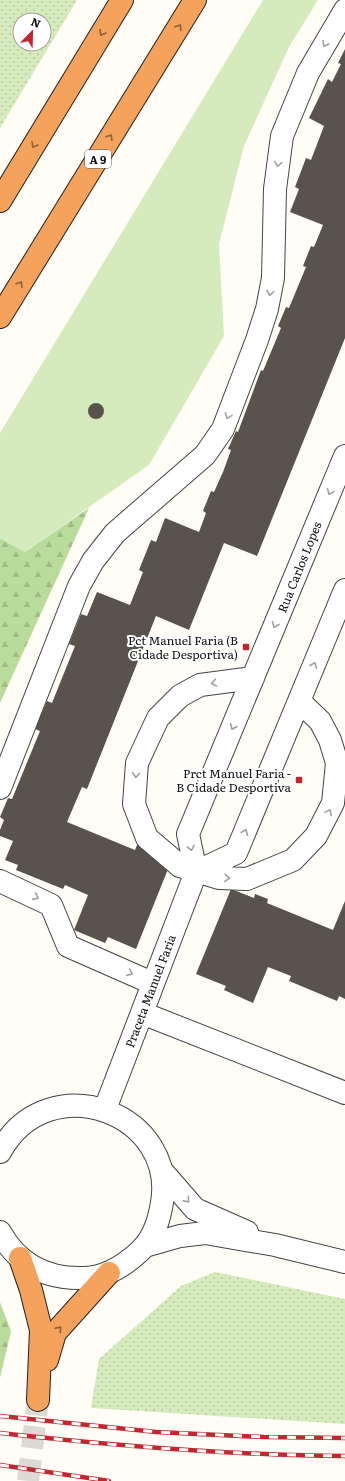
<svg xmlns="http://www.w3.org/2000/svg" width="345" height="1481" font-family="Literata,serif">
<defs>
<pattern id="grass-dots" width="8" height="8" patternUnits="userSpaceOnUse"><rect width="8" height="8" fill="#d5ebbd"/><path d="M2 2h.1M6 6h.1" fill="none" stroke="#b6c8a1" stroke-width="1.8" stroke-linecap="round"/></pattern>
<pattern id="forest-firs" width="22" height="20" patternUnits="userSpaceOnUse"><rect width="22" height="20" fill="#b9dc9c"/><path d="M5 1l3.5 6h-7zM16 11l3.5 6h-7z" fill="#9ebc85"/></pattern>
</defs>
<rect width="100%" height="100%" fill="#fffdf5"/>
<!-- grass -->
<path fill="url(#grass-dots)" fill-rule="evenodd" d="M0,0H77L0,128ZM20,20H44V44H20Z
M215,1272L345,1299V1424L91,1408L99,1359L181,1286Z"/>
<!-- forest -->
<path fill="url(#forest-firs)" d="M89,508L0,703V538L25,552Z
M0,1302L11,1331L0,1378Z"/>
<!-- park -->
<path fill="#d5ebbd" d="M263,0H318L289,47L244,146L219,244L224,336L149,465L25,552L0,538V433Z"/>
<!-- building -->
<path fill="#5a524d" d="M345,49V338L257,556L224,543L189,630L156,616L87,789L82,787L67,822L135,850L137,845L152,851L150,856L170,864L136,949L108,937L105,943L74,930L88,895L65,885L63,889L16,870L18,865L5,860L13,841L0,836V830L4,820L0,817L8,798L12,799L40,731L35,729L47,701L52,703L62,678L75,646L69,644L81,614L87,616L97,592L130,605L143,572L139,570L151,540L156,542L165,518L199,532L206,513L203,511L211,491L214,492L223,472L231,450L228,449L236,431L238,432L261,370L263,371L281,328L278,326L286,307L289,308L306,267L303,266L311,246L314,247L323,225L290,212L299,189L295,187L306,158L311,160L324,126L309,118L328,79L332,82L341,64L338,63Z
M88 411a8 8 0 1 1 16 0a8 8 0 1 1-16 0Z
M231,889L254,898L255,894L268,899L267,903L333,930L345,901V999L339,996L337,1001L289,981L291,976L268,967L253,1003L224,990L226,986L196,974Z"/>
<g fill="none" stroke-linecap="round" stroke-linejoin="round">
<!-- highway-tunnel -->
<path stroke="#dbdad3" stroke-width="22" stroke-dasharray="22 11" stroke-linecap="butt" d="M28,1481L38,1400"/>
<defs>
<path id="minor" d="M253,678L200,685L180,696L158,718L137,763L134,804L147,838L180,866L219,878L247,879L293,860L316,836L333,803L337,763L330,740L320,721L299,701
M0,788L79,586L93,561L115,533L205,455L223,429L257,340L267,309L273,278L275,189L282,136L308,73L345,10
M196,872L236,853L345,590
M0,881L51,905L68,946L152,983
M142,1013L345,1093
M105,1109L196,872L188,834L345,456
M0,1152C48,1063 182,1114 161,1208C158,1224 152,1240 140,1251C123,1267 103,1279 79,1278C43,1278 17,1263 0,1232
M161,1170L195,1209L247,1232
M145,1246L180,1236L205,1233L275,1245L345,1262"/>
<path id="highway" d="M0,201L122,0
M0,317L195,0
M20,1258L31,1290L41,1330L38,1400
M47,1360L55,1333L109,1273"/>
</defs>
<!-- minor casing -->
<use href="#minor" stroke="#444" stroke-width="24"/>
<!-- highway casing -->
<use href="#highway" stroke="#222" stroke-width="24"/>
<!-- minor -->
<use href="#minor" stroke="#fff" stroke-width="22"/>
<!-- highway -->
<use href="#highway" stroke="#f5a25d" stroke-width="22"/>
<defs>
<path id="rail" d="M0,1416L156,1432L264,1437L345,1438
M0,1433C115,1446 229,1455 345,1456
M0,1465L109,1481"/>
</defs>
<!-- rail casing -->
<use href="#rail" stroke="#c4262e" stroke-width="4.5"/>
<!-- rail -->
<use href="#rail" stroke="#fff" stroke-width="3" stroke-dasharray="9" stroke-linecap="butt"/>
</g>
<!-- one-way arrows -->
<defs><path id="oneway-chevron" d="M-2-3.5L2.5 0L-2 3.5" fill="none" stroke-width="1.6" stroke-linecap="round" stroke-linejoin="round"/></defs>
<g stroke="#8e613b">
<use href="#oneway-chevron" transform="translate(179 27) rotate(-58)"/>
<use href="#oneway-chevron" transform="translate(102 33) rotate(121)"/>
<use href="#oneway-chevron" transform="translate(110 137) rotate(-58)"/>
<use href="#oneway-chevron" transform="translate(34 145) rotate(121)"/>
<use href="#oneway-chevron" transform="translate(20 284) rotate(-58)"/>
<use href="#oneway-chevron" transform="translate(59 1329) rotate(-49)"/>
</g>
<g stroke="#a0a0a0">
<use href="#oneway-chevron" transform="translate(325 44) rotate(120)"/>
<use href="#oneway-chevron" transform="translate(278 164) rotate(98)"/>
<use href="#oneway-chevron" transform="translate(270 293) rotate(100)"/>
<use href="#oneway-chevron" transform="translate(228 416) rotate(111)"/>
<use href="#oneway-chevron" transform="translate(330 492) rotate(112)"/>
<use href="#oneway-chevron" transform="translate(275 625) rotate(112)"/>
<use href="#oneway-chevron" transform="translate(314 665) rotate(-68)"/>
<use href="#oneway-chevron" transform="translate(214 683) rotate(170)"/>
<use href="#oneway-chevron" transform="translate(233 727) rotate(113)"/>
<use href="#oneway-chevron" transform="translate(136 775) rotate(94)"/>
<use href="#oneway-chevron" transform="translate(329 812) rotate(-62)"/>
<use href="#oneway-chevron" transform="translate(245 832) rotate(-67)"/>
<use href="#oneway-chevron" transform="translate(191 848) rotate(78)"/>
<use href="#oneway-chevron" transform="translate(227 878) rotate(2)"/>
<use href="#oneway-chevron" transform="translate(36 897) rotate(24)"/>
<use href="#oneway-chevron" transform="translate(130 973) rotate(24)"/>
<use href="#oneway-chevron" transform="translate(187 1200) rotate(49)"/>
</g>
<!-- markers -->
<g fill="#c4262e" stroke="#fff" stroke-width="1.5">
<rect x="242" y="643" width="8" height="8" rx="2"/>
<rect x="295" y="776" width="8" height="8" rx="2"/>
</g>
<g text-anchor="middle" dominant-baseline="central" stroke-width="4" stroke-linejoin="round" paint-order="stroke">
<!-- shield labels -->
<rect fill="#fff" stroke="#585858" stroke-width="1" x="85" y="150" width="26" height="18" rx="3"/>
<g font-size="11" font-weight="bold" fill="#111">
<text x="98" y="159">A 9</text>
</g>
<!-- street labels -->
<g font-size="12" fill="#111" stroke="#fff">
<text transform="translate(299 567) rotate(-68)">Rua Carlos Lopes</text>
<text transform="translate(150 991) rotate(-69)">Praceta Manuel Faria</text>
</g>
<!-- poi labels -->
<g font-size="12" fill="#111" stroke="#fff" text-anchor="end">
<text x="238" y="640">Pct Manuel Faria (B<tspan x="238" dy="14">Cidade Desportiva)</tspan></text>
<text x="291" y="773">Prct Manuel Faria -<tspan x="291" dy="14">B Cidade Desportiva</tspan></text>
</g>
</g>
<!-- north arrow -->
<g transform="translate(32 32) rotate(23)"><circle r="19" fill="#ffffff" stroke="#a0a0a0"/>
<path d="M0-3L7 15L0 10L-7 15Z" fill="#c4262e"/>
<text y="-6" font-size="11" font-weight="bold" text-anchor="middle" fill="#111111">N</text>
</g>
</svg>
